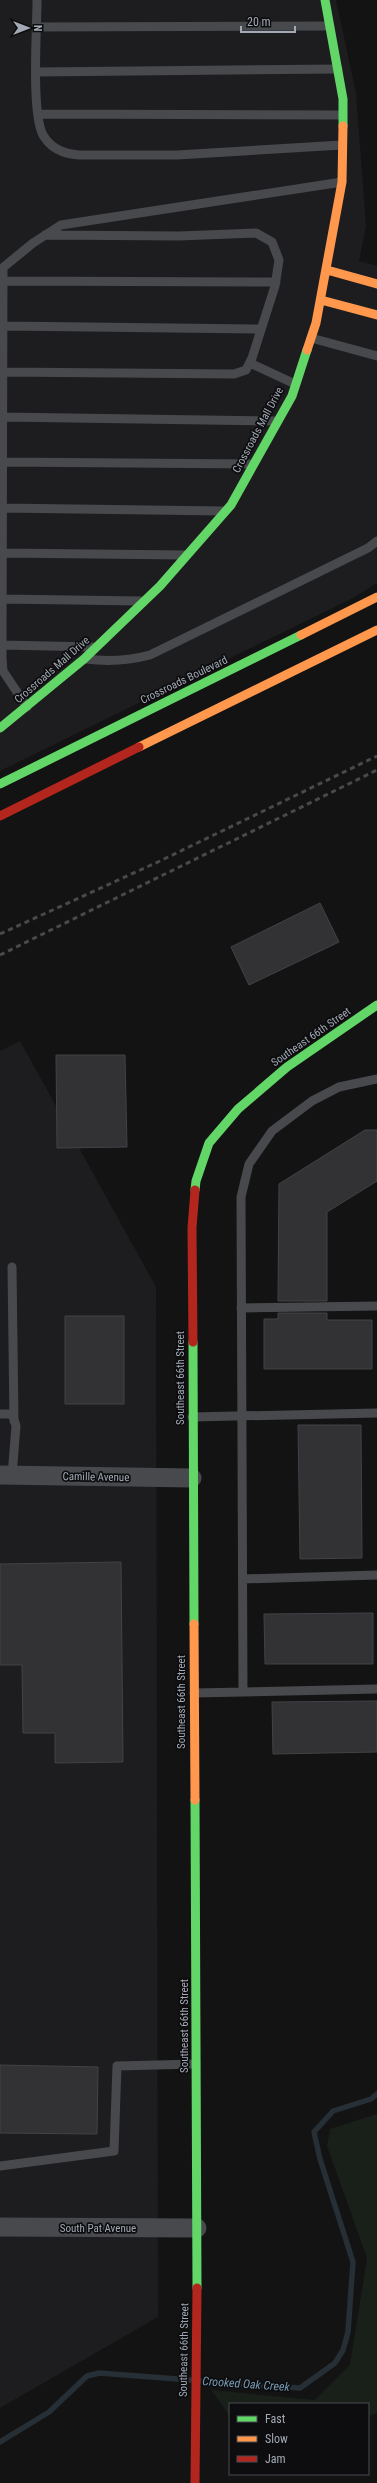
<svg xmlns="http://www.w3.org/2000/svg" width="377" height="2483" font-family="'Roboto Condensed',sans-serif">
<rect width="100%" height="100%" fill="#131313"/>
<!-- built -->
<path fill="#1d1d1f" d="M0,0H336L356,93L366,226L359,261L377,266V583L353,598L0,771Z
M20,1041L156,1287L158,2317L0,2408V1051Z"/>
<!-- green -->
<path fill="#19201a" d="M377,2114V2413L368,2416V2404H230V2416L211,2390L315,2400L350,2365L367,2258L327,2146L330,2129Z"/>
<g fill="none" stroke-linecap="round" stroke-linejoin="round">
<!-- stream -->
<path stroke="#262f35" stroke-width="5.5" d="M199,2381L300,2388L335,2363L343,2350L348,2332L353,2262L320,2159L314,2132L333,2111L371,2099L377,2094
M0,2442L49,2412L87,2376L99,2373L191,2380"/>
</g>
<!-- building -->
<path fill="#323234" stroke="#424347" d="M320,903L339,942L249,985L231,947Z
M56,1055H125L127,1147L57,1148Z
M365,1130H377V1181L327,1212V1301H278L279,1184Z
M278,1313H327V1320H372V1369H264V1319H278Z
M65,1316H124V1404H65Z
M298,1425H361L362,1558L300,1559Z
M121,1562L123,1762L55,1763V1733H23L22,1665H0V1564Z
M373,1613V1664H265L264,1614Z
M377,1701V1752L273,1754L272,1702Z
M0,2065L98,2067L97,2134L0,2133Z"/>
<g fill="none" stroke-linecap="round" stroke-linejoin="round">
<!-- lane -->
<path stroke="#47494c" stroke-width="9" d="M37,0C37,29 31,113 43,135C51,149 64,154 79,155H177L342,145
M37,27L329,26
M37,72L338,69
M38,114L343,115
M3,268L2,658L3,671L27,707
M0,270L33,243L61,225L342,182
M3,281L276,282
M3,326L261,329
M311,338L377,356
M250,363L295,384
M3,372L234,374L246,370L252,358L275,286L279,260L272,242L256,233L179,236L45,235
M3,417L277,421
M2,462L252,464
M2,508L223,511
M2,553L185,555
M2,599L141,601
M2,645L94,647
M86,659C109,662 127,661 150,655L368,548L377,541
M12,1267L14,1421
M241,1308L377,1306
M0,1414H9L13,1416L16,1426L12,1475
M192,1417L377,1413
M243,1579L377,1575
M243,1692L241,1197L249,1164L272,1131L312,1101L339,1087L377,1079
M194,1693L377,1689
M0,2166L114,2151L117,2066L196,2064"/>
<!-- street -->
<path stroke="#47494c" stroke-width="19" d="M0,1475L192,1478
M0,2227L197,2228"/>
<!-- fast -->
<path stroke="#63d668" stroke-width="9" d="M325,0L343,99V126
M0,728L84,659L160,586L231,505L292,396L307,350
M0,784L301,635
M195,1190L196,1181L209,1143L238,1109L287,1067L377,1005
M193,1342L194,1624
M195,1800L197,2288"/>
<!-- slow -->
<path stroke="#ff974d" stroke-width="9" d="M327,270L377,284
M321,300L377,315
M307,350L316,323L342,182L343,126
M301,635L377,597
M139,747L377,630
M194,1624L195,1800"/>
<!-- jam -->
<path stroke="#b3261e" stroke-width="9" d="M0,816L139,747
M193,1342L192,1228L195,1190
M195,2483L197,2288"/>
<!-- rail -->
<path stroke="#47494b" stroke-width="3" stroke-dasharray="5 4" stroke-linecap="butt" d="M0,934L160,861L377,756
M0,955L377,770"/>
</g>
<g text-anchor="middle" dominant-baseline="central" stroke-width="3.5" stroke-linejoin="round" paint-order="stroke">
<!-- street labels -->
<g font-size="11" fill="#a3aab5" stroke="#0d0d0f">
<text transform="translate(258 430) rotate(-62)">Crossroads Mall Drive</text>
<text transform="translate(52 670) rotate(-41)">Crossroads Mall Drive</text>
<text transform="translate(184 680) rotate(-26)">Crossroads Boulevard</text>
<text transform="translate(311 1037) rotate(-35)">Southeast 66th Street</text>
<text transform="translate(180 1378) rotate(-90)">Southeast 66th Street</text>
<text transform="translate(96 1477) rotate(1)">Camille Avenue</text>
<text transform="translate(181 1702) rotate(-90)">Southeast 66th Street</text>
<text transform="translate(184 2026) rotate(-90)">Southeast 66th Street</text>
<text x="98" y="2228">South Pat Avenue</text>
<text transform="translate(184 2350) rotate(-89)">Southeast 66th Street</text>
</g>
<!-- water labels -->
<g font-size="12" font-style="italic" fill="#779cb3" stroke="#0d0d0f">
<text transform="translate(246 2384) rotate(4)">Crooked Oak Creek</text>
</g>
</g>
<!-- legend -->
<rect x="229" y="2403" width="140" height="72" fill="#0d0d0f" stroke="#494c51"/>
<rect x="237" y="2416" width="20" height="6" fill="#63d668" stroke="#494c51"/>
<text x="265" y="2423" font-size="12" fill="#a3aab5">Fast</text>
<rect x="237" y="2436" width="20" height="6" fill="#ff974d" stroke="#494c51"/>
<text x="265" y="2443" font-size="12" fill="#a3aab5">Slow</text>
<rect x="237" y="2456" width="20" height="6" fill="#b3261e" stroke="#494c51"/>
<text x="265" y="2463" font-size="12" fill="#a3aab5">Jam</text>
<!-- north arrow -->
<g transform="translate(28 28) rotate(90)" stroke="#0d0d0f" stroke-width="3" paint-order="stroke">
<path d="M0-3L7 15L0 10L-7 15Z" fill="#a3aab5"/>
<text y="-6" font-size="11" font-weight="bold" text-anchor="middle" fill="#a3aab5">N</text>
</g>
<!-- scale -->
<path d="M241 26v6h54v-6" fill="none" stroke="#a3aab5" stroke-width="2"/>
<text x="247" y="26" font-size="12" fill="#a3aab5" stroke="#0d0d0f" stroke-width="3" paint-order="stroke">20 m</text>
</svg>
